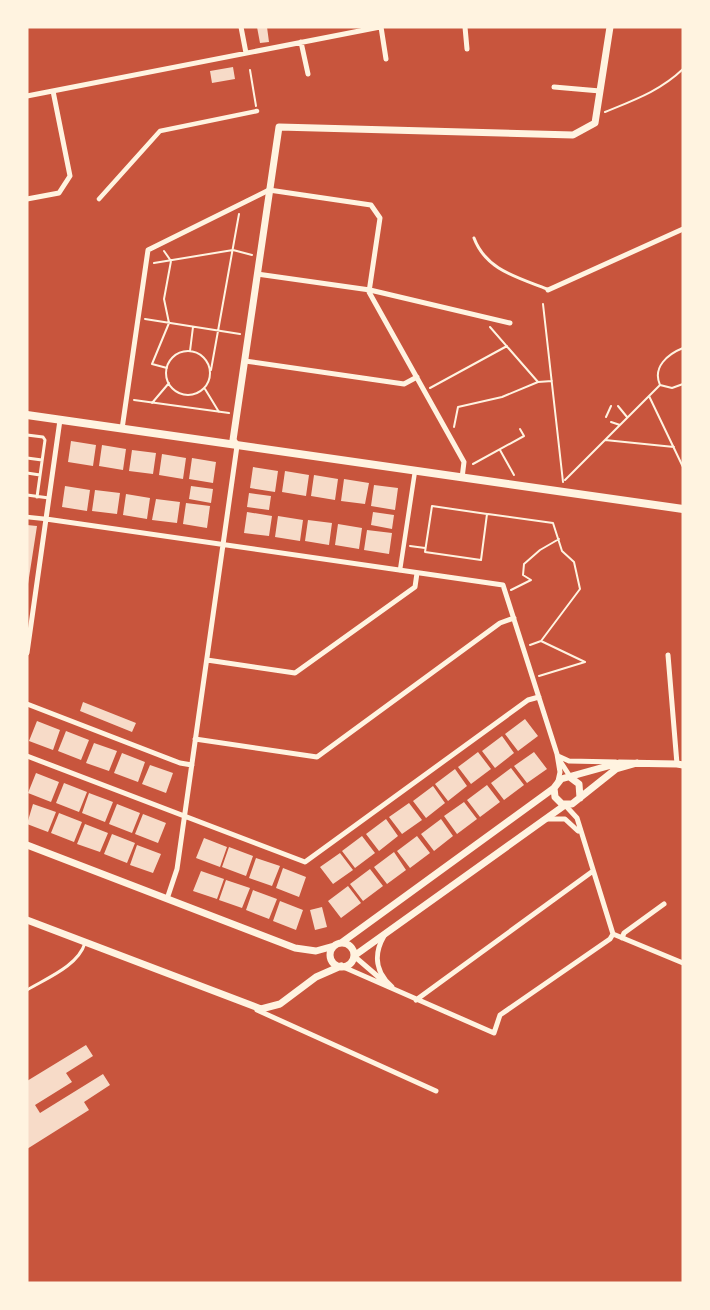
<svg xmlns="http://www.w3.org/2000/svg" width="710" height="1310" font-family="'Golos Text',sans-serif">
<rect width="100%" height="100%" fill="#c8553d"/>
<!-- building -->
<path fill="#f7dbc8" d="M257,27H267L269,42L260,43Z
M233,67L235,79L212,83L210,71Z
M71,441L96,445L93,466L68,462Z
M102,445L126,449L123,470L99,466Z
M132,450L156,453L153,474L129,471Z
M162,454L186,458L183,479L159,475Z
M192,458L216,462L213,483L189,479Z
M253,467L278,471L275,492L250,488Z
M285,471L309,475L306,496L282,492Z
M314,475L338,479L335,500L311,496Z
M344,479L369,483L365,504L341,501Z
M374,485L398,488L395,510L371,506Z
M65,486L90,490L87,511L62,507Z
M191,486L213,489L211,503L189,499Z
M95,490L120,493L117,514L92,511Z
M249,493L271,496L269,510L247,507Z
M126,494L150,498L147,519L123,515Z
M156,499L180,502L177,523L152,520Z
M186,503L210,506L207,528L183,524Z
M247,512L272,516L269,536L244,533Z
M373,512L394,515L392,529L371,525Z
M278,516L303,520L300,541L275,537Z
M308,520L332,523L329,545L305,541Z
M338,524L362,528L359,549L335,545Z
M27,525L37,526L28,584H27Z
M367,530L392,533L389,554L364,550Z
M83,702L136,723L132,732L80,711Z
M525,719L538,736L518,751L505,734Z
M37,721L60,730L53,750L29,741Z
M66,731L89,740L81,760L58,751Z
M502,736L514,753L495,768L482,751Z
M94,743L117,751L109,771L86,763Z
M478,752L491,769L471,784L458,767Z
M534,752L547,769L527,783L514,766Z
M122,753L145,762L138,782L114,773Z
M150,765L173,773L166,793L142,784Z
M511,768L524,785L504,800L491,783Z
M455,769L467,786L448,801L435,784Z
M36,773L59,782L51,802L28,793Z
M64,783L87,792L79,812L56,803Z
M487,785L500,802L480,817L467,800Z
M433,786L445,803L426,818L413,801Z
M89,793L113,802L105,822L82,813Z
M464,802L477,819L457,834L444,816Z
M409,803L422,820L402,834L389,817Z
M33,804L56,812L48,832L27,824Z
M117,804L140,813L132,833L109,824Z
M59,813L82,822L74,842L51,833Z
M143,814L166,823L158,843L135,834Z
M386,819L398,836L379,851L366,834Z
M441,819L453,836L434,851L421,834Z
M85,824L108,833L100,852L77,844Z
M112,834L135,843L127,863L104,854Z
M362,836L375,853L355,868L342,851Z
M417,836L430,853L410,868L397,851Z
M204,838L227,847L220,867L196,858Z
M137,845L161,854L153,873L130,865Z
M229,847L253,856L246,876L222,867Z
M394,852L406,870L387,884L374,867Z
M340,853L353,870L333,884L320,867Z
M256,858L280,866L272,886L249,878Z
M283,868L306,877L299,897L276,888Z
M370,869L383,886L363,901L350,884Z
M201,871L224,879L217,899L193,891Z
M226,880L250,888L242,908L219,900Z
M348,886L361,903L341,918L328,901Z
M253,890L277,899L269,919L246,910Z
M280,901L303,910L296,930L273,921Z
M322,907L327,927L315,930L310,910Z
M86,1045L93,1056L66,1073L72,1082L35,1105L40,1113L103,1074L110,1085L84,1102L89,1110L27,1149V1081Z"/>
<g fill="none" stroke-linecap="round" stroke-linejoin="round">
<!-- path -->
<path stroke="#fff3e0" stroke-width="2" d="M250,70L256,106
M605,112C634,100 660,91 683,69
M164,251L171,261L164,299L169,323L152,364L167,368
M154,263L233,250L252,255
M543,304L563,482
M145,319L240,334
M490,327L538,382L552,381
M166 373a22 22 0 1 1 44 0a22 22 0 1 1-44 0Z
M190,351L193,327
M211,370L239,214
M660,385C652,367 668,354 683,348
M660,385L672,388L683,384
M430,388L507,346
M205,389L219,412
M649,396L683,467
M134,400L229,413
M152,403L169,383
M618,406L627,417
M606,417L611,406
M611,422L620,425
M454,427L458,407L502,397L538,382
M605,440L674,447
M500,450L514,475
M473,464L524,436L520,429
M565,480L660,385
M432,506L487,514L481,560L425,552Z
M488,514L553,523L562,551L574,562L580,589L541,641
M410,546L425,548
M511,590L531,580L523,575L524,564L540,550L559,539
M530,645L541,641L585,662
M539,676L585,662"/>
<!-- service -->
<path stroke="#fff3e0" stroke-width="3" d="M474,238C486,270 517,277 547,289
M27,435L43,437L45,440L37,497
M27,458L42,460
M27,473L40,475
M27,495L49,498
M27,990C47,978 78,966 85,943"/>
<!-- pedestrian -->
<path stroke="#fff3e0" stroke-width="4.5" d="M99,199L160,131L257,111
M27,517L46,519
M400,570L415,471"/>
<!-- minor -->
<path stroke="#fff3e0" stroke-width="5" d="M241,27L246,53
M381,27L386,59
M465,27L467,49
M301,42L308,74
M554,87L600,91
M27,96L380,27
M27,199L59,193L70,176L53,91
M257,274L370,290L510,323
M548,290L683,229
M245,361L404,384L417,377
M122,429L148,250L269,190L371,205L380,218L369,292L464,462L462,478
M46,519L503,585L557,754L560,772L558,781
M27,653L60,420
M668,655L677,764
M207,660L295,673L415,587L417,573
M27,704L180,763L192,765
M195,739L317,757L500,623L514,618
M27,756L305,862L528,700L539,697
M558,756L569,761L616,762
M560,761L571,778
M565,805L577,818L613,934
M547,819H565L578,831
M167,899L177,869L237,446
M613,934L683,963
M384,936C373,955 376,973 392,987
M622,938L624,933L664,904
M354,956L382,980
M341,966L494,1033L500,1015L610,939L613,934
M416,1000L593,871
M257,1010L436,1091"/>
<!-- tertiary -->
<path stroke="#fff3e0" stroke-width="7" d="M237,446L233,440L279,127L573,135L595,123L610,27
M637,763L616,769L572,804H562L555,797L554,788L561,779L619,763L677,764L683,765
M571,778L579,784L580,798
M27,845L295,948L316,951L334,946
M27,920L261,1009L280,1004L316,977L341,966
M341,943L554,788
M330 955a12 12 0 1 1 24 0a12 12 0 1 1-24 0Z
M354,956L565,805"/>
<!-- secondary -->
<path stroke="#fff3e0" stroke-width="8" d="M27,415L683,509"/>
</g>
<!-- border -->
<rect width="710" height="1310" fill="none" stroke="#fff3e0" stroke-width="57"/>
</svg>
